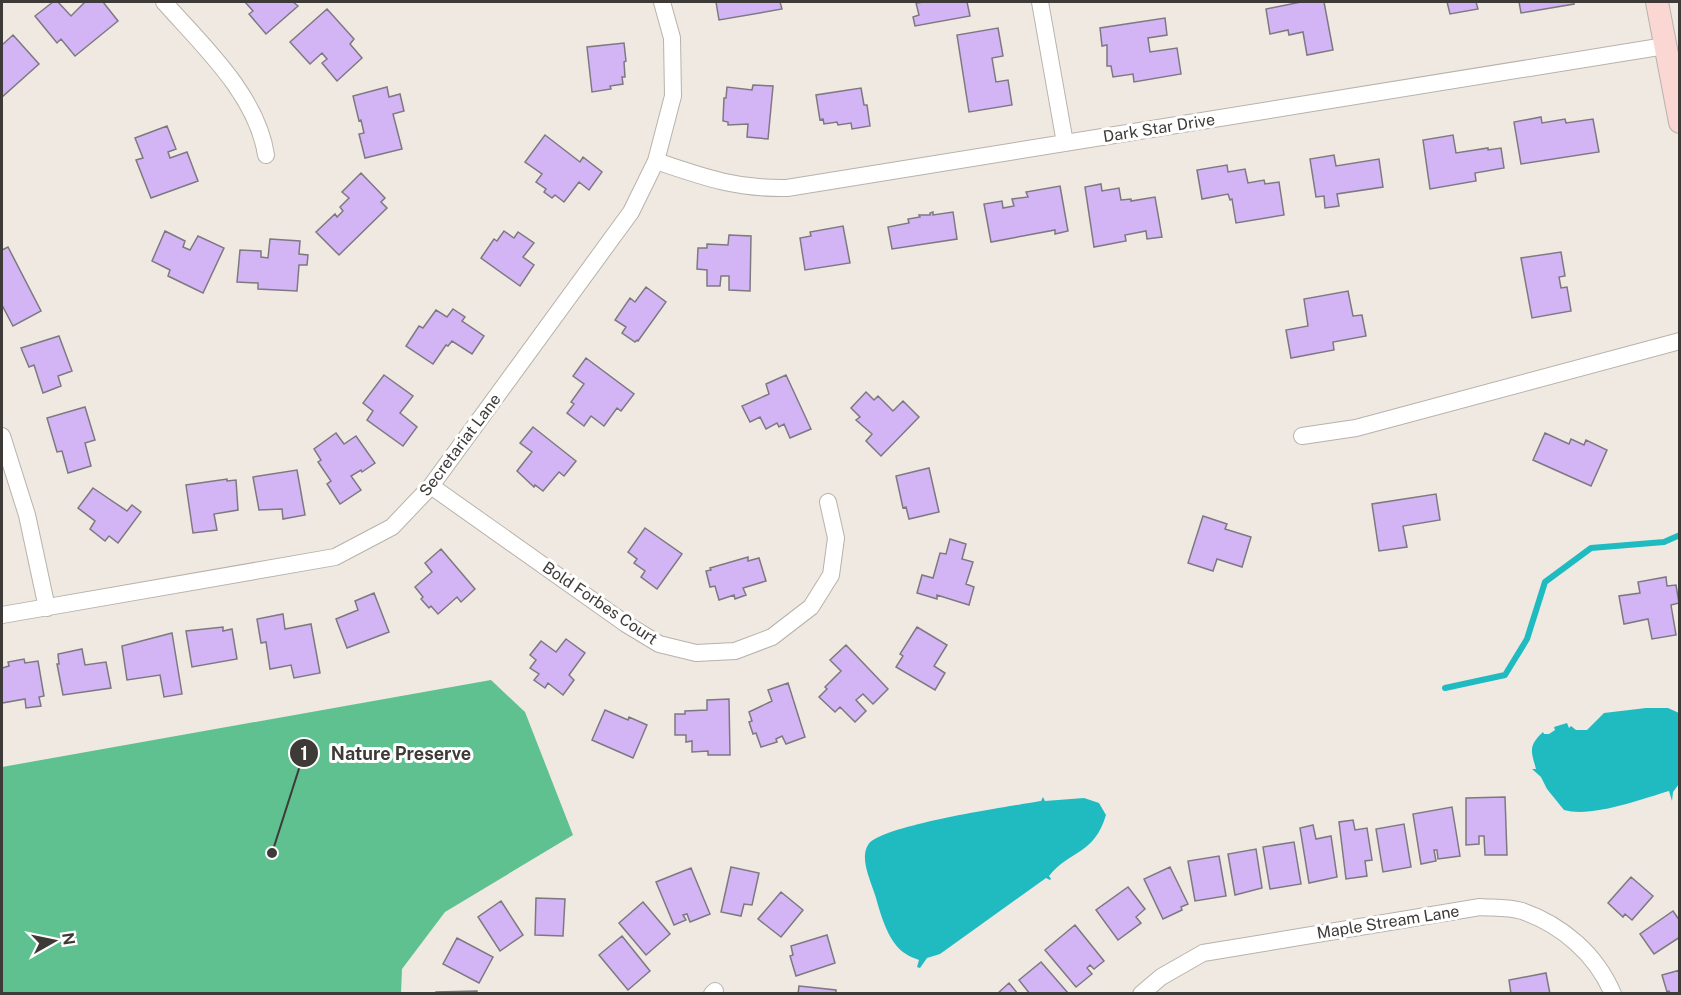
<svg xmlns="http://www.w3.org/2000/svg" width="1681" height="995" font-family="'Public Sans',sans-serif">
<rect width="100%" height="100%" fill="#efe9e1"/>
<!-- forest -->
<path fill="#5fc190" d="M491,680L525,712L573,835L445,912L402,969L401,993H2V767Z"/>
<!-- water -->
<path fill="#1fbbc1" d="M1646,708H1668L1679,713V784L1673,792L1672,801L1669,791C1642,799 1591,818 1564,810L1547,789L1541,777L1532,769H1536C1531,751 1528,746 1543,732L1544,734H1549L1555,730L1554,727L1567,723L1569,728L1571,726L1576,730H1587L1604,713Z
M1043,797L1045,801L1084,798L1099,803L1106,815C1094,855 1071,849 1049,876L1051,879L1050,880L1046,878L940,954L927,958L920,968L917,967L919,960C915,958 910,957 906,954C889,944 881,916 876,898C872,884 859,859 868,845C880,825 1013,806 1041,801Z"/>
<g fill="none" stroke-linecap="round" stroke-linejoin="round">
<!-- stream -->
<path stroke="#1fbbc1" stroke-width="6" d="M1445,688L1505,675L1527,639L1545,582L1591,548L1664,542L1680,535"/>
</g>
<!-- building -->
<path fill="#d3b5f5" stroke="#7d7981" stroke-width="1.5" d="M53,2H58L71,16L85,2H103L118,21L75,56L61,39L57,43L35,16Z
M245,2H293L298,6L266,34L249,14L253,11Z
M716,2H780L782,9L719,20Z
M924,2H967L970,16L915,26L913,17L919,15L916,3Z
M1301,2H1324L1333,50L1307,55L1303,32L1289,35L1288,30L1270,34L1266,9Z
M1447,2H1476L1478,9L1450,14Z
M1519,2H1574V4L1521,13Z
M327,9L354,39L350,44L362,58L337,81L322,63L327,59L322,53L310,64L290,42Z
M1165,18L1167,35L1148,38L1150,52L1177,48L1181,74L1134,82L1133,74L1113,77L1111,66H1107V45L1102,46L1100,28Z
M998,28L1003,56L992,58L996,82L1008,80L1012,105L969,112L957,35Z
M13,35L39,64L2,97V45Z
M624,43L626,61L624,62L625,77H622L623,84L610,86L611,89L592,92L587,47Z
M753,85L773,86L768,139L747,137L748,124L728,125V122L723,121L724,98H726L727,87L752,90Z
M387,87L389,97L400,94L404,111L393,114L402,149L365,158L359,134L364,133L361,120L359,121L353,96Z
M861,88L864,105H867L870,126L852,129L851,123L838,125L837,122L824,124L823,119L820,120L816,95Z
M1541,117L1542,123L1565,119L1566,123L1593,119L1599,152L1521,164L1514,122Z
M167,126L176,149L168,152L170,158L187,152L198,181L151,198L136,160L143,158L135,138Z
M545,135L580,162L583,157L602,172L589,190L579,182L564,202L555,195L552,198L544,192L546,189L536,182L542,174L525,162Z
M1453,135L1456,153L1488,148V150L1501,148L1504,168L1475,173L1476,181L1430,189L1423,140Z
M1334,155L1336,166L1379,159L1383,187L1337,194L1339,206L1325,208L1324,196L1316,197L1310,159Z
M1227,165L1228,172L1245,169L1248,183L1264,180L1265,184L1279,182L1284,215L1236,223L1232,199L1230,200L1228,194L1202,199L1197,170Z
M361,173L385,198L381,202L387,208L339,255L316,232L335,214L337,217L343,211L340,207L349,198L342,192Z
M1101,184L1102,191L1119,188L1121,200L1131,199V201L1155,197L1162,237L1147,239L1146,231L1125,235L1126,241L1094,247L1085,187Z
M1060,186L1068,231L1055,234V230L991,242L984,204L1002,201L1003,208L1014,206L1012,199L1028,197L1026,192Z
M933,212V215L953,212L957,239L892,249L888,227L909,223L908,219L920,217L919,215H930V213Z
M843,226L850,263L805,270L800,238L811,236L810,232Z
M165,231L185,241L183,247L190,250L198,236L224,248L203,293L168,276L170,270L152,261Z
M504,231L514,238L518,232L534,243L523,257L534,265L520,286L481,258L494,239L497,241Z
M729,235L751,236L750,291L729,290V276H721L720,286H707V270L697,269L698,248H707V244L728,245Z
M270,239L300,241L299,254L308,255L307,265H299L297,291L258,289V283L237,282L240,250L261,251V257L268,258Z
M8,247L41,311L13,326L2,305V250Z
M1561,252L1565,276L1559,277L1561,288L1567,287L1571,311L1532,318L1521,258Z
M646,287L666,302L638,341L637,340L635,342L622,333L626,327L615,320L630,298L635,302Z
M1348,291L1353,316L1362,315L1366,336L1333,342L1334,350L1291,358L1286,330L1308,326L1304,299Z
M453,309L465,317L462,321L484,336L472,354L452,341L448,346L446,345L433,364L406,346L419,326L423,328L436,310L447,317Z
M59,336L72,371L58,376L61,386L43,393L34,365L29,367L21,348Z
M586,358L634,394L621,411L617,408L604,426L591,416L584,426L567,413L574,404L571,402L584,384L573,376Z
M384,375L413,396L400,413L417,427L403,446L367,420L373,411L363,403Z
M786,375L811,429L790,438L784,424L779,427L777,423L766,429L760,417L750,422L742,406L769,394L766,384Z
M866,392L874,400L878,396L893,411L903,401L919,417L881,456L866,441L872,434L856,420L860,417L851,408Z
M85,407L95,440L85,443L91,466L68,473L62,451L57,452L47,418Z
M533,427L576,461L564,476L559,472L543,491L535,485L534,487L517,471L532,452L520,443Z
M336,433L344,444L356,436L375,463L362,472L361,470L351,476L361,490L340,504L327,484L331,481L318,462L321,460L314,449Z
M1545,433L1569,444L1571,439L1584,445L1586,440L1607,450L1591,486L1533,460Z
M929,468L939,512L909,519L906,507L903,508L896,476Z
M297,470L305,515L283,519L282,509L259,510L253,477Z
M227,479V481L236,480L238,510L214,514L217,530L193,533L186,485Z
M93,488L127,511L132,505L141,512L118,543L109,536L105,541L90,529L95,521L78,508Z
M1436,494L1440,520L1403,526L1407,547L1379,551L1372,504Z
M1203,516L1227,524L1225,529L1251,537L1242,567L1217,559L1213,571L1188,563Z
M645,528L682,554L657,589L641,577L645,571L634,563L637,559L628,552Z
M950,539L966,544L962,559L973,562L966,584L974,587L969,605L937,595V599L917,593L922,575L933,578L940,553L946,554Z
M441,549L475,589L461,602L457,597L438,614L431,606L429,608L421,599L423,597L415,587L432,572L425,563Z
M748,557V561L759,558L766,581L743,588L746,595L735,599L734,595L719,600L715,586L710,587L706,571L711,570L710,568Z
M1666,577L1667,586L1676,585L1679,603L1671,605L1676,635L1652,639L1648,619L1624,624L1619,596L1640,593L1638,582Z
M374,593L389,632L347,648L336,619L358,610L355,601Z
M283,614L285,629L311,624L320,673L294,678L291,665L270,669L266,642L261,643L257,619Z
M223,627V631L232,629L237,659L192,667L186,631Z
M917,627L947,645L934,666L945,673L935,690L896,667L903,656L900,654Z
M172,633L182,694L164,697L160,675L127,680L122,646Z
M566,639L585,653L569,675L574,680L563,695L548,683L545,688L534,680L539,674L530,668L536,660L530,655L541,641L556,652Z
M846,645L888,689L873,704L863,694L856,700L866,711L855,722L840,707L835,712L819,697L827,689L825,687L841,671L830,660Z
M82,649L85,665L106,662L111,688L63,695L57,664H59L58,654Z
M24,659L25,663L38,661L44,696L39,697L41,706L26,708L25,699L2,703V668L9,666L8,662Z
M788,683L805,737L786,744L782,736L776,739L777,742L761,747L756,733L753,734L749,722L752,721L749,712L772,701L768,690Z
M729,699L730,755H708V751L692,752V741L686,742V735H675V714H685V711L707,710V700Z
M605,710L628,720L629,717L647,725L633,758L592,740Z
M1505,797L1507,855H1485L1484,836H1479V844L1466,845V798Z
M1452,807L1460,856L1438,859L1437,850H1434L1436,861L1421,864L1413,814Z
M1353,820L1355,830L1367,828L1372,860L1365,861L1367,876L1346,879L1339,822Z
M1404,824L1411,867L1383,872L1376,829Z
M1313,825L1316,839L1331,836L1337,877L1309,883L1300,828Z
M1294,842L1301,884L1270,889L1263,847Z
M1256,849L1262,888L1235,895L1228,854Z
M1219,856L1226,896L1195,901L1188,861Z
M731,867L759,873L752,905L744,904L741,916L721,912Z
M1170,867L1188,904L1181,907L1182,910L1163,919L1144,879Z
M691,868L710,914L690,922L687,914L683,915L686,920L674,925L656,882Z
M1631,877L1653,896L1632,920L1625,914L1623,917L1608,903Z
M1128,887L1145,909L1136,917L1141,923L1118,940L1096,910Z
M781,892L803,910L781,937L758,919Z
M536,898L565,899L563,936L535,935Z
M501,901L523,935L500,951L478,917Z
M643,902L670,934L646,955L619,923Z
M1673,911L1680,921V937L1654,954L1640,934Z
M1075,925L1104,961L1094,969L1090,965L1087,968L1092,974L1076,987L1045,950Z
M827,935L835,963L796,976L790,956L793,955L791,946Z
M622,936L650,971L628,990L599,955Z
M457,938L493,957L479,983L443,964Z
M1041,962L1068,993V994H1030L1019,980Z
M1680,970V994H1670L1669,991L1667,992L1662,975Z
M1546,973L1550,994H1511L1509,980Z
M1009,983L1018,994H997Z
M799,986L836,990V994H798Z
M477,991V994H436V992Z"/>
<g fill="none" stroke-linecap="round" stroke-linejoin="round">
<defs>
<path id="minor" d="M164,2C202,45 257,95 266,155
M1040,2L1065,143
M656,161C703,177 736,189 787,188L1665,46
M2,436L27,515L47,608
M1302,436L1356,428L1680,341
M431,486L626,624L659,644L696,653L735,651L772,637L811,607L831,575L836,538L828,502
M2,615L335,557L392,527L431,486L631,212L656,161L673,96L672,38L662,2
M712,994L715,991
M1141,994L1161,977L1203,953L1480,907C1493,908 1509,907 1522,911C1562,925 1596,954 1613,994"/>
<path id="secondary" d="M1657,2L1680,122"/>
</defs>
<!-- minor casing -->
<use href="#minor" stroke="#b8b2aa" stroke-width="18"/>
<!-- secondary casing -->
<use href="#secondary" stroke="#b8b2aa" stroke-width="24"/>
<!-- minor -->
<use href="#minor" stroke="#fff" stroke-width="16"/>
<!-- secondary -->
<use href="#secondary" stroke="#fbd7d4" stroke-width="22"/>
</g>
<g text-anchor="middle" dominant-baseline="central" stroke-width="6" stroke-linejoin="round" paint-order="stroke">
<!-- street labels -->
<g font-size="16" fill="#3d3a37" stroke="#fff">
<text transform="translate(1159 128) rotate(-9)">Dark Star Drive</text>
<text transform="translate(460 445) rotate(-53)">Secretariat Lane</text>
<text transform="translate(600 603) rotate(34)">Bold Forbes Court</text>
<text transform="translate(1388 922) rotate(-9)">Maple Stream Lane</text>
</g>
</g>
<!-- callouts -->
<path fill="none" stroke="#3d3a37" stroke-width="2" d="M272 853L304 753"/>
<g fill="#3d3a37" stroke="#fff" stroke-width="2">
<circle cx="272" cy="853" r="6"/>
<circle cx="304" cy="753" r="15"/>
</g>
<g font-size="18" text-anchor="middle" font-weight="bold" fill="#fff">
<text x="304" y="760">1</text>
</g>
<g font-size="18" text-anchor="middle" font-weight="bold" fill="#3d3a37" stroke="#fff" stroke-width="6" stroke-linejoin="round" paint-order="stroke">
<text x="401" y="760">Nature Preserve</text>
</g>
<!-- border -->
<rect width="1681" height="995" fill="none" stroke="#3d3a37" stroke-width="6"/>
<!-- north arrow -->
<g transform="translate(54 941) rotate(81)" stroke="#ffffff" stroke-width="4.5" paint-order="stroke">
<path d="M0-4.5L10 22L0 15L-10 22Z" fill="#3d3a37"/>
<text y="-9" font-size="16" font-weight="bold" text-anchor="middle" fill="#3d3a37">N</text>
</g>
</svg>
